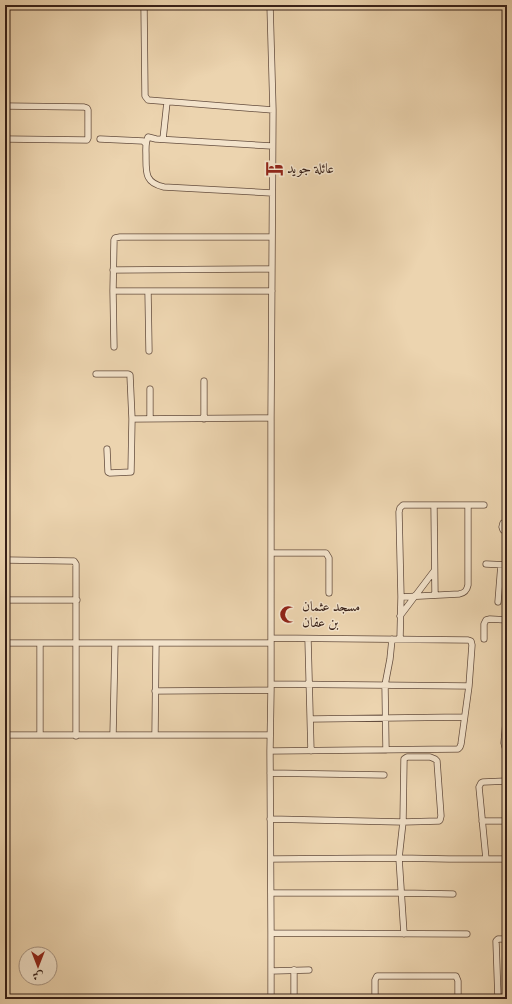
<svg xmlns="http://www.w3.org/2000/svg" width="512" height="1004" font-family="'IM FELL English',Amiri,serif">
<rect width="100%" height="100%" fill="#ecd4af"/>
<filter id="stains"><feTurbulence type="fractalNoise" baseFrequency=".005" numOctaves="4"/><feColorMatrix values="0 0 0 0 .2 0 0 0 0 .09 0 0 0 0 .02 0 0 0 .5 -.17"/></filter>
<radialGradient id="worn" r=".72"><stop offset=".6" stop-color="#630" stop-opacity="0"/><stop offset="1" stop-color="#630" stop-opacity=".3"/></radialGradient>
<g fill="none" stroke-linecap="round" stroke-linejoin="round">
<defs>
<path id="minor" d="M144,5L145,96L148,100L273,110
M270,5L273,110L271,418V690L270,751L271,933V999
M5,106L84,107L87,108L88,110V138L87,140L5,139
M100,139L143,141L145,143
M163,139L167,102
M272,193L164,187C145,183 146,173 146,156C146,149 145,143 148,137L156,139L272,146
M113,270L272,269
M113,291L114,347
M148,291L149,351
M272,291H113L114,240L115,238L120,237H272
M96,374H128L130,375L132,419L131,472L110,473L108,472L107,449
M150,389V419
M132,419L271,418
M204,419V381
M434,505L435,595
M507,522L503,523L502,527L503,530L507,532
M271,553H326L329,558V593
M5,560L72,561H74L76,564V736
M486,564L507,565
M401,597L459,594C465,593 467,590 468,585V505
M5,600H77
M498,602L501,565
M400,616L434,571
M308,639L311,751
M400,639L401,597L399,512L400,508L403,505H484
M484,639V624L486,620L490,619L507,620
M5,643H271
M271,684L469,686
M155,691L271,690
M507,709L504,743L505,747L507,749
M311,719L464,717
M5,735H270
M40,735V644
M113,735L115,643
M155,735L156,643
M386,750L385,685L390,659L392,639
M270,751L458,749L460,747L461,744L469,686L472,645L471,641L468,640L271,638
M270,773L384,775
M270,819L403,822L439,821L440,820L441,816L437,761L435,759L430,757H407L404,759L403,822L399,858L404,934
M482,821H507
M271,859L399,858L449,859H507
M486,859L479,787L481,783L483,782L507,781
M271,893H402L453,894
M271,933L467,934
M271,971L309,970
M294,999V970
M375,999V980L377,976H456L458,981V999
M498,999L496,941L498,939H507"/>
</defs>
<!-- minor casing -->
<use href="#minor" stroke="#644d3e" stroke-width="7"/>
<!-- minor -->
<use href="#minor" stroke="#f3e3cb" stroke-width="5.5"/>
</g>
<!-- icons -->
<defs>
<symbol id="hotel-bare" viewBox="-9 -9 18 18"><path d="M-6-4.5h1.5V1H6V5H4.5V3h-9V5H-6ZM-4 0a1.8 1.8 0 1 1 3.6 0ZM.5 0V-2.5h3Q6-2.5 6 0Z" fill="#8f2418" stroke="#f3e3cb" stroke-width="2.5" paint-order="stroke"/></symbol>
<symbol id="mosque-bare" viewBox="-9 -9 18 18"><path d="M3.5-4.9A6 6 0 1 0 3.5 4.9A5 5 0 1 1 3.5-4.9Z" fill="#8f2418" stroke="#f3e3cb" stroke-width="2.5" paint-order="stroke"/></symbol>
</defs>
<g fill-rule="evenodd">
<use href="#hotel-bare" x="262" y="156" width="25" height="25"/>
<use href="#mosque-bare" x="276" y="602" width="25" height="25"/>
</g>
<g text-anchor="middle" dominant-baseline="central" stroke-width="3" stroke-linejoin="round" paint-order="stroke">
<!-- poi labels -->
<g font-size="14" fill="#372018" stroke="#f3e3cb" text-anchor="start">
<text x="287" y="169">عائلة جويد</text>
<text x="302" y="607">مسجد عثمان<tspan x="302" dy="16">بن عفان</tspan></text>
</g>
</g>
<!-- margin -->
<rect width="512" height="1004" fill="none" stroke="#ecd4af" stroke-width="20"/>
<rect x="6" y="6" width="500" height="992" fill="none" stroke="#372018" stroke-width="2"/>
<rect x="10" y="10" width="492" height="984" fill="none" stroke="#372018"/>
<!-- north arrow -->
<g transform="translate(38 966) rotate(180)"><circle r="19" fill="#f3e3cb" stroke="#a89583"/>
<path d="M0-3L7 15L0 10L-7 15Z" fill="#8f2418"/>
<text y="-6" font-size="11" font-weight="bold" text-anchor="middle" fill="#372018">ش</text>
</g>
<rect width="100%" height="100%" filter="url(#stains)"/>
<rect width="100%" height="100%" fill="url(#worn)"/>
</svg>
